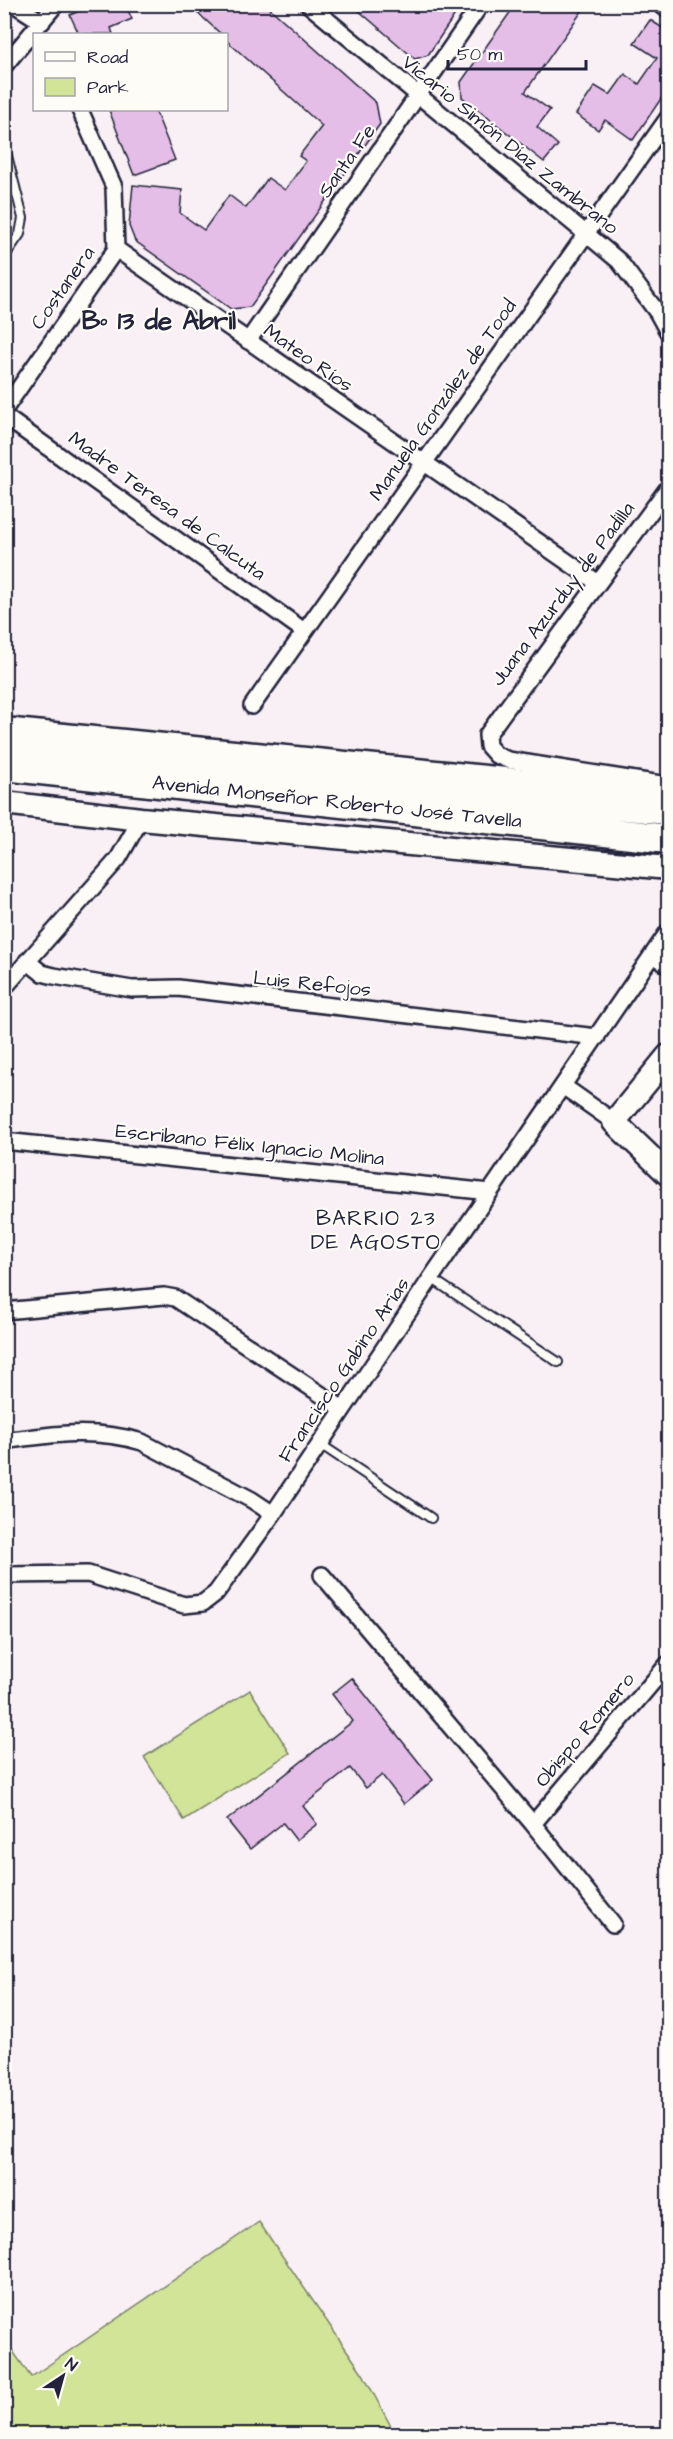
<svg xmlns="http://www.w3.org/2000/svg" width="673" height="2439" font-family="'Architects Daughter',sans-serif">
<rect width="100%" height="100%" fill="#f8f0f4"/>
<filter id="ink" filterUnits="userSpaceOnUse"><feTurbulence type="fractalNoise" baseFrequency=".0167" numOctaves="2"/><feDisplacementMap in="SourceGraphic" scale="12" xChannelSelector="R" yChannelSelector="G"/><feConvolveMatrix kernelMatrix="1 2 1 2 8 2 1 2 1" color-interpolation-filters="sRGB"/></filter>
<g filter="url(#ink)">
<!-- green -->
<path fill="#d2e498" stroke="#7a836a" stroke-width="1.5" d="M250,1690L290,1753L184,1820L144,1757Z
M259,2222L363,2374L395,2434H5V2340L31,2377Z"/>
<!-- building -->
<path fill="#e4bee7" stroke="#22223b" stroke-width="1.5" d="M95,4H125L132,19L111,28L113,34H79L70,15Z
M188,4H265L376,103L380,124L250,307L231,309L135,241L129,226L133,185L182,190L180,213L204,230L229,195L246,208L268,178L285,190L306,161L299,156L322,126L226,40V34H221Z
M351,4H462L428,55L415,59Z
M516,4H587L525,92L550,110L537,127L558,145L544,162L462,97L461,82Z
M650,20L669,32V87L633,140L605,120L598,130L576,114L595,86L610,95L625,74L639,84L657,58L634,43Z
M109,110H155L175,160L134,175Z
M352,1678L433,1780L404,1804L382,1775L366,1788L350,1768L303,1806L317,1824L296,1840L283,1823L250,1849L227,1820L353,1721L332,1694Z"/>
<g fill="none" stroke-linecap="round" stroke-linejoin="round">
<defs>
<path id="lane" d="M4,144L23,218L20,234L4,257
M431,1278L558,1362
M320,1444L431,1518"/>
<path id="street" d="M14,4L42,22
M308,4L619,261L657,312L668,332
M660,4L668,10
M4,66L56,4
M80,110L114,187L116,249
M116,249L598,583
M248,341L481,4
M4,410L116,249
M4,416L304,631
M252,706L668,118
M667,785L508,760L496,755L488,746L487,735L668,488
M653,954L668,966
M27,961L42,973L54,976L132,989L178,988L597,1037
M4,988L118,859L141,819
M563,1086L614,1122
M4,1141L490,1192
M4,1311L164,1296L175,1298L343,1409
M4,1441C52,1434 95,1428 142,1442L252,1500L273,1514
M4,1575L88,1574L184,1605L203,1603L216,1593L273,1514L431,1278L668,932
M322,1575L533,1824L613,1924
M533,1824L668,1664"/>
<path id="secondary" d="M4,729L668,795
M4,803L141,819L668,868
M668,1056L614,1122L668,1174"/>
<path id="highway" d="M4,746L668,810
M4,766L668,839"/>
</defs>
<!-- lane casing -->
<use href="#lane" stroke="#22223b" stroke-width="12"/>
<!-- street casing -->
<use href="#street" stroke="#22223b" stroke-width="20"/>
<!-- secondary casing -->
<use href="#secondary" stroke="#22223b" stroke-width="27"/>
<!-- highway casing -->
<use href="#highway" stroke="#22223b" stroke-width="33"/>
<!-- lane -->
<use href="#lane" stroke="#fdfcf7" stroke-width="8"/>
<!-- street -->
<use href="#street" stroke="#fdfcf7" stroke-width="15"/>
<!-- secondary -->
<use href="#secondary" stroke="#fdfcf7" stroke-width="22"/>
<!-- highway -->
<use href="#highway" stroke="#fdfcf7" stroke-width="28"/>
</g>
</g>
<g text-anchor="middle" dominant-baseline="central" stroke-width="4.5" stroke-linejoin="round" paint-order="stroke">
<!-- street labels -->
<g font-size="20" fill="#22223b" stroke="#fdfcf7">
<text transform="translate(510 145) rotate(39)">Vicario Simón Díaz Zambrano</text>
<text transform="translate(347 161) rotate(-55)">Santa Fe</text>
<text transform="translate(63 288) rotate(-55)">Costanera</text>
<text transform="translate(308 358) rotate(35)">Mateo Ríos</text>
<text transform="translate(443 400) rotate(-55)">Manuela González de Tood</text>
<text transform="translate(167 506) rotate(36)">Madre Teresa de Calcuta</text>
<text transform="translate(563 594) rotate(-53)">Juana Azurduy de Padilla</text>
<text transform="translate(337 802) rotate(6)">Avenida Monseñor Roberto José Tavella</text>
<text transform="translate(312 984) rotate(6)">Luis Refojos</text>
<text transform="translate(250 1145) rotate(6)">Escribano Félix Ignacio Molina</text>
<text transform="translate(344 1370) rotate(-56)">Francisco Gabino Arias</text>
<text transform="translate(585 1730) rotate(-50)">Obispo Romero</text>
</g>
<!-- neighbourhood labels -->
<g font-size="21" letter-spacing="1.5" fill="#22223b" stroke="#fdfcf7">
<text x="376" y="1218">BARRIO 23<tspan x="376" dy="24">DE AGOSTO</tspan></text>
</g>
<!-- district labels -->
<g font-size="26" font-weight="bold" fill="#22223b" stroke="#fdfcf7">
<text x="159" y="321">Bº 13 de Abril</text>
</g>
</g>
<!-- margin -->
<rect width="673" height="2439" fill="none" stroke="#fdfcf7" stroke-width="24"/>
<rect x="12" y="12" width="649" height="2415" fill="none" stroke="#22223b" stroke-width="2" filter="url(#ink)"/>
<!-- legend -->
<rect x="33" y="33" width="195" height="78" fill="#fdfcf7" stroke="#a5a5ac" stroke-width="1.5"/>
<rect x="45" y="52" width="30" height="9" fill="#fdfcf7" stroke="#a5a5ac" stroke-width="1.5"/>
<text x="87" y="63" font-size="18" fill="#22223b">Road</text>
<rect x="45" y="78" width="30" height="18" fill="#d2e498" stroke="#a5a5ac" stroke-width="1.5"/>
<text x="87" y="93" font-size="18" fill="#22223b">Park</text>
<!-- north arrow -->
<g transform="translate(63 2376) rotate(36)" stroke="#fdfcf7" stroke-width="4.5" paint-order="stroke">
<path d="M0-4.5L10 22L0 15L-10 22Z" fill="#22223b"/>
<text y="-9" font-size="16" font-weight="bold" text-anchor="middle" fill="#22223b">N</text>
</g>
<!-- scale -->
<path d="M448 60v9h138v-9" fill="none" stroke="#22223b" stroke-width="3"/>
<text x="457" y="60" font-size="18" fill="#22223b" stroke="#fdfcf7" stroke-width="4.5" paint-order="stroke">50 m</text>
</svg>
